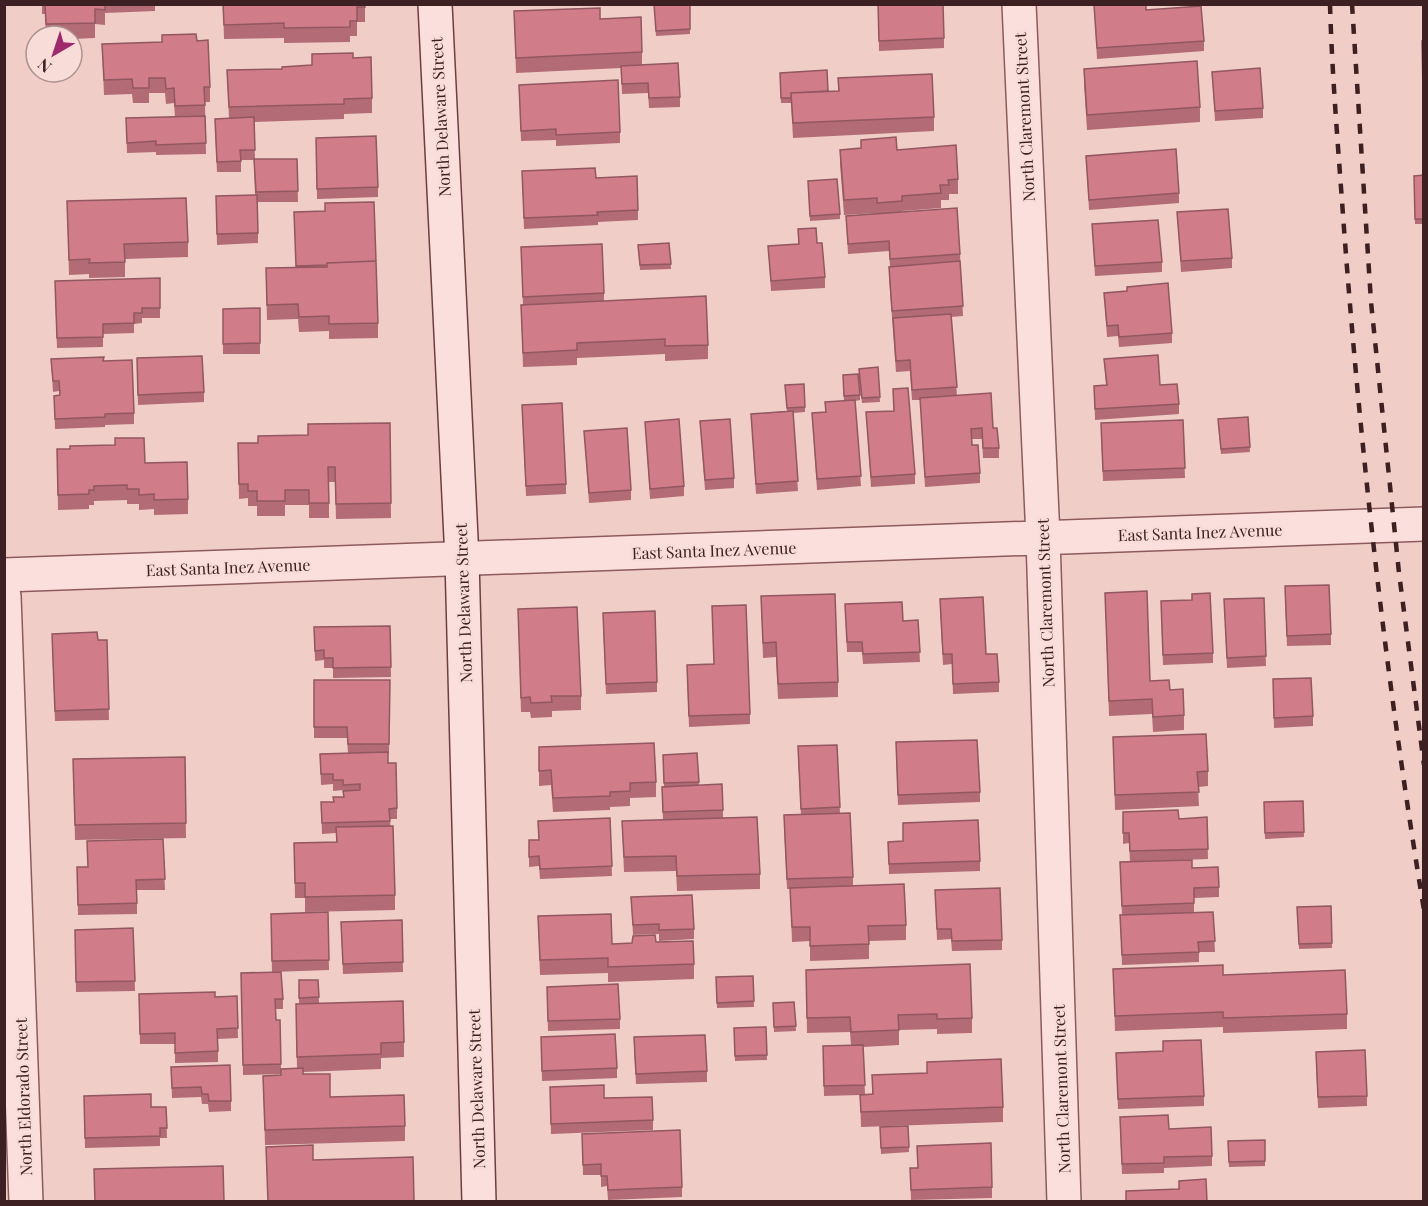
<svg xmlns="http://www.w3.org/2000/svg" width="1428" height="1206" font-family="'Playfair Display',serif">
<rect width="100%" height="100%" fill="#f0cdc7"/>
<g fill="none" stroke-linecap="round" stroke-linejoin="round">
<defs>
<path id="street" d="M1019,4L1043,538L1064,1202
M4,575L1424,524
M4,596L26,1202"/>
<path id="secondary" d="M435,4L462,559L479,1202"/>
</defs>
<!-- street casing -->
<use href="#street" stroke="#8d5b5d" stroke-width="36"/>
<!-- secondary casing -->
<use href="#secondary" stroke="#6f3e42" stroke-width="36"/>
<!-- street -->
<use href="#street" stroke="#fadfdc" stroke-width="33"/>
<!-- secondary -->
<use href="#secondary" stroke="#fadfdc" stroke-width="33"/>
<!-- rail -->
<path stroke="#3d2022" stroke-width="4.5" stroke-dasharray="10 10" stroke-linecap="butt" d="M1330,4C1332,75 1338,145 1343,215C1360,448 1386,680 1424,910
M1352,4L1371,302L1399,573L1424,765"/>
</g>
<!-- wall -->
<path fill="#b36b76" d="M42,4H155V11L105,13V25L95,24V38L72,39V36H46L45,14H42Z
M223,4H365V22H357V36H350V42L284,43V38L224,39Z
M654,4H690V34L656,36Z
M878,4L944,38V48L879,51Z
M1094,5L1146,10L1204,41V51L1097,59Z
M514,11L600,19L642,52V65L680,97V107L649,108L648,93L622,94L621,68L516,73Z
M197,41L210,87V102H205L206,154L156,155V152L127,153L126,118L175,117L174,103L166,104L165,93H149V103H133L132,94L104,95L102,44Z
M353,58L372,98V113L344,114V119L254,122L255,159H297L298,202H258V243L217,245L216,196L255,195L254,160H241V172H217L215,129L229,119L227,70L282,69L312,65Z
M1084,69L1200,107V122L1087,130L1084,84Z
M1212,72L1263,108V118L1215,121Z
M780,73L828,91H838V78L934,117V131L793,138L791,103H781Z
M519,85L620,132V143L556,146V140L521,141Z
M316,138L378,187V197L317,199Z
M861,140L897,150L958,179V194H949V200H941V208L902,211V212L960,254L963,316L951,317L957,396L993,428L999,448V458H983L982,439H972V445L980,473V483L925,487L920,400H912L910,371L896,372L889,277V267L890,266L889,251L848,254L846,216L877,213L844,215L840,164V150L861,148Z
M1086,156L1179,193V203L1089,210Z
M522,171L596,178L638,210V220L598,222V225L524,229Z
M1424,175V224H1415L1414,176Z
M808,186L840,214V219L810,221Z
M67,201L188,242V257L125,259V277L89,278V274L69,275Z
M294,212L378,323V338L329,339V331L299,332L298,319L267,320L266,283L296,268Z
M1177,212L1232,258V268L1181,272Z
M1092,224L1162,262V272L1095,276Z
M798,229L825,277V288L771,291L768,246L798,244Z
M669,243L671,269L640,270L638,245Z
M521,247L604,293V301L708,345V359L665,361V354L577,358V365L523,367L521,305H523Z
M160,278V318H142V323L134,324V333L103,334V347L57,348L55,291Z
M1127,287L1172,333V343L1119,347L1118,336L1107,337L1104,293L1127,291Z
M260,308V354H223V309Z
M51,359L103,361L134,413V424L105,425V427L55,429L54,396L60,395L59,391L53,392Z
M1104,359L1179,404V414L1095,420L1094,386L1106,385Z
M878,367L880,402L862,403L859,374Z
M137,368L204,392V402L138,405Z
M843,380L860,395V400L855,401L861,486L817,490L812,413L825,412V402L844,401Z
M785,385L805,407V412L793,413L798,491L756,494L751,414L787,411Z
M893,389L915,474V484L871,487L866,412L894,411Z
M522,405L566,484V494L526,496Z
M1248,417L1250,452L1221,454L1218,424Z
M1183,420L1185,478L1103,481L1101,433Z
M700,421L734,478V488L705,490Z
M645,422L684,486V496L650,499Z
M390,423L391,518L336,519L335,482H329V518H309V505H285V516H257V506H248V498L239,499L238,443H258Z
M584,431L631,490V500L589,503Z
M57,449L145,463L188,499V514L154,515V509L139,510V504H127V500L94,501V505H89V509L58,510Z
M1105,593L1150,681L1184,715V730L1153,732L1152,714L1109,716Z
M761,596L838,682V697L778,699L776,657L763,658Z
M1285,597L1331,634V645L1287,646Z
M1264,598L1266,666L1227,668L1224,599Z
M845,604L903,621L918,620L920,662L863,664L862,652H847Z
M518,609L581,696V710L552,711V717L531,718L530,712H521Z
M940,609L986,654L999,682V692L953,694L952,664L943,665Z
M1161,611L1213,653V663L1163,665Z
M603,623L657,682V692L606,694Z
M390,626L391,677L333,678V668H324V660L315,661L314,627Z
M98,640H107L109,720L55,721L52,644Z
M714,664L750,714V724L689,727L687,675Z
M314,680H390L389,754H388V763L397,808V819H390L395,895V910L305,912V898H295L294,843L336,842V833L322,834L321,802H333L343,797V790L333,791V784L321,785L320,754L348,753L347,738H314Z
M1273,690L1313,716V726L1274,728Z
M1113,737L1208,771V786L1198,787L1199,806L1115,810Z
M837,745L840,813L853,877V886L906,925V940L869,941V959L810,961V941L792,942L790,889H787L784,826L801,815L798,757Z
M539,747L656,782V797L630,798V806L610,807V810L553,812L551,785L539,786Z
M697,753L699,785L723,810V818L760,874V889L677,891L676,871L624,872L622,821L663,820L662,797V787L664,786L663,755Z
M896,753L980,792V802L898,805Z
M185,757L186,838L75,840L73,759Z
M1303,801L1304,837L1265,839L1264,802Z
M1123,812L1179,819L1207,817L1208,859L1130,862L1129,843L1123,844Z
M610,818L612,876L540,879L539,866L529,867V840H538Z
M163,839L165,890H137V914L78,915L77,867H88Z
M888,842H903L980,861V871L889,874Z
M1192,868L1219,887V897L1194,898V913L1213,912L1215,952H1199V962L1122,965L1120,915H1122L1120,872Z
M935,890L1002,940V950L952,951L951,939L937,940Z
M631,897L694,929V939L659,941V934L633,935Z
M1331,906L1332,948L1299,949L1297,907Z
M328,912L329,970L272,972L271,924Z
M538,916L612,944L656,942L694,964V979L608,982V973L540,975Z
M402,920L403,972L343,974L341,922Z
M133,928L135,991L76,992L75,930Z
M1113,969L1223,975L1347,1014V1029L1223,1033V1027L1115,1031Z
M806,970L972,1018V1033L937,1034V1029L899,1030V1045L863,1047L865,1094H872V1075L1003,1107V1122L861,1127L860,1095L824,1096L823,1046L851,1045L850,1032L807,1033Z
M241,973L283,999V1009H275L276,1020H280L281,1069H297L296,1004L404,1042V1057L381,1058V1069L303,1072V1074L330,1097L405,1126V1141L265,1145L263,1076L281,1075V1074L243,1075Z
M753,976L754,1007L717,1008L716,977Z
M299,980H318L319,1003H299Z
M547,987L620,1019V1029L548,1031Z
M139,994L215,997L237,996L238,1038L218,1039V1062L175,1063V1044H140Z
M794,1002L796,1031L774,1032L773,1003Z
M766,1027L767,1060L735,1061L734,1028Z
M541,1037L617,1068V1078L542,1081Z
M1163,1041L1204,1096V1106L1118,1109L1116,1053L1163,1051Z
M634,1048L707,1071V1082L636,1084Z
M1316,1062L1367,1096V1106L1318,1108Z
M171,1067L231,1101V1111L209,1112L208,1104H202L201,1097L172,1098Z
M84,1096L151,1107H166L167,1138H160V1146L85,1148Z
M550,1098H604L653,1120V1130L551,1134Z
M908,1126L909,1152L881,1154L880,1127Z
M1120,1127L1169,1129L1212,1156V1166L1164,1168V1173L1122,1174Z
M582,1134L682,1187V1197L608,1200L607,1186L601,1187V1175H583Z
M1265,1140V1166L1229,1167L1228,1141Z
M910,1168H918L992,1187V1198L911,1200Z"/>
<!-- building -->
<path fill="#d07c89" stroke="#925760" stroke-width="1.5" d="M45,4H105V10L95,9V23L46,24Z
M223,4H365V7H357V21H350V27L284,28V23L224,25Z
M654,4H690V29L656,31Z
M878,4H943L944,38L879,41Z
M1146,4V10L1201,6L1204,41L1097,48L1094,5Z
M600,8V19L641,17L642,52L516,58L514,11Z
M196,34L197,41L208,40L210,87H204L205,105L175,106L174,88L166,89L165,78H149V88H133L132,79L104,80L102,44L162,42V35Z
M1422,41H1424V91H1423Z
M353,53V58L371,57L372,98L344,99V104L229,107L227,70L282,69V67L312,65V54Z
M1197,61L1200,107L1087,115L1084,69Z
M678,63L680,97L649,98L648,83L622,84L621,66Z
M1260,68L1263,108L1215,111L1212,72Z
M827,70L828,91L791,93V98H781L780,73Z
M932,74L934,117L793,123L791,93L839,91L838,78Z
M618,80L620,132L556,135V129L521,131L519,85Z
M205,116L206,143L156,145V141L127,143L126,118Z
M254,117L255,150H240L241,161L217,162L215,119Z
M376,136L378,187L317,189L316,138Z
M896,137L897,150L956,145L958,179L948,180L949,185H940L941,193L902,196V201L877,203V198L844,200L840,150L861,148V140Z
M1176,149L1179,193L1089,200L1086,156Z
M254,159H297L298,191L256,192Z
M595,168L596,178L637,176L638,210L597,212L598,215L524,218L522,171Z
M1424,175V219H1415L1414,176Z
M837,179L840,214L810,216L808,181Z
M257,195L258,233L217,234L216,196Z
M186,198L188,242L124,244L125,262L89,263L90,259L69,260L67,201Z
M374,202L376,261L327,263V265L296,266L294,212L325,211V203Z
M957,208L960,254L890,259L889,241L848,244L846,216Z
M1228,209L1232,258L1181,261L1177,212Z
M1158,220L1162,262L1095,266L1092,224Z
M816,228L817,243H822L825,277L771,281L768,246L799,244L798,229Z
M669,243L671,264L640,265L638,245Z
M602,244L604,293L523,297L521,247Z
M376,261L378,323L329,324V316L299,317L298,304L267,305L266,268L327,267V263Z
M960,261L963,306L892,311L889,267Z
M160,278V308H142V313H134V323L103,324V337L57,338L55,281Z
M1168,283L1172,333L1119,337L1118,325L1107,326L1104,293L1127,291V287Z
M706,296L708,345L665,346V339L577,343V350L523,353L521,305Z
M260,308V343L223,344V309Z
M951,314L957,387L912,390L910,360L896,361L893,318Z
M1158,355L1160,385L1177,384L1179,404L1095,409L1094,386L1107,385L1104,359Z
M202,356L204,392L138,395L137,358Z
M104,357L103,361L132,360L134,413L105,414V417L55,419L54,396L60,395L59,381H53L51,359Z
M878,367L880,397L862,398L859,369Z
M858,374L860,395L844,396L843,375Z
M804,384L805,407L787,408L785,385Z
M908,388L915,474L871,477L866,412L894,411L893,389Z
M991,393L993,428H997L999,448H983L982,428L971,429L972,445H978L980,473L925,477L920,398Z
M855,400L861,476L817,479L812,413L826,412L825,402Z
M562,403L566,484L526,486L522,405Z
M793,411L798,481L756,484L751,414Z
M1248,417L1250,447L1221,449L1218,419Z
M679,419L684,486L650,489L645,422Z
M730,419L734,478L705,480L700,421Z
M1183,420L1185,468L1103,471L1101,423Z
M390,423L391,503L336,504L335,467H328L329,503H309V490H285V501H257V491H248V484H239L238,443H258V436L308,435V424Z
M627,428L631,490L589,493L584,431Z
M115,438H144L145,463L187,462L188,499L154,500V494L139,495V489H127V485L94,486V490H89V494L58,495L57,449H70V446L115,445Z
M1329,585L1331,634L1287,636L1285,586Z
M1147,591L1150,681L1169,680L1170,690L1183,689L1184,715L1153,717L1152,699L1109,701L1105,593Z
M1210,593L1213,653L1163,655L1161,601L1192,600V594Z
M835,594L838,682L778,684L776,642L763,643L761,596Z
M983,597L986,654H997L999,682L953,684L952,654H943L940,599Z
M1264,598L1266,656L1227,658L1224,599Z
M902,602L903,621L918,620L920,652L863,654L862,642H847L845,604Z
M746,605L750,714L689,716L687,665L714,664L712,606Z
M577,607L581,696H551L552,702L531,703L530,697L521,698L518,609Z
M655,611L657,682L606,684L603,613Z
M390,626L391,667L333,668V658H324V650L315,651L314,627Z
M97,632L98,640H107L109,709L55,711L52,634Z
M1311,678L1313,716L1274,718L1273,679Z
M314,680H390L389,744H348L347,727H314Z
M1206,734L1208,771L1197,772L1199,792L1115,795L1113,737Z
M977,740L980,792L898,795L896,742Z
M654,743L656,782L630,783V791L610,792V796L553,798L551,770L539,771V747Z
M837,745L840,807L801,809L798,746Z
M388,752V763H396L397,808L389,809L390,821L322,823L321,802H334L333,797H344L343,791L360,790V784L343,785V780H333V774H321L320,754Z
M697,753L699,782L664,783L663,755Z
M185,757L186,823L75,825L73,759Z
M722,784L723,810L663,812L662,787Z
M1303,801L1304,832L1265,833L1264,802Z
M1178,810L1179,819L1207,817L1208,849L1130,851L1129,833H1123V812Z
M850,813L853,877L787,879L784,815Z
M757,817L760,874L677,876L676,856L624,857L622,821Z
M610,818L612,866L540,869L539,856L529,857V840H539L538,821Z
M978,820L980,861L889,864L888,842L903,841V823Z
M393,826L395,895L305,897V883H295L294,843L337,842L336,827Z
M163,839L165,879L136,880L137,903L78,905L77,867H88L87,841Z
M1192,860V868L1218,867L1219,887L1194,888V903L1122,906L1120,862Z
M904,884L906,925L868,926L869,944L810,946V927H792L790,888Z
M1000,888L1002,940L952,941L951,929H937L935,890Z
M692,895L694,929L659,930V924L633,925L631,897Z
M1331,906L1332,943L1299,944L1297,907Z
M328,912L329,960L272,961L271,914Z
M1213,912L1215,941L1198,942L1199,952L1122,955L1120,915Z
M611,914L612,944L632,943L633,936L655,935L656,942L693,941L694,964L608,967V958L540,960L538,916Z
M402,920L403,962L343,964L341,922Z
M133,928L135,981L76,982L75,930Z
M970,964L972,1018L937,1019V1014L898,1015L899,1030L851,1032L850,1017L807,1018L806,970Z
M1223,965V975L1345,970L1347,1014L1223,1018V1012L1115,1016L1113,969Z
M281,972L283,999H275L276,1020H280L281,1064L243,1065L241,973Z
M753,976L754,1001L717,1003L716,977Z
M299,980H318L319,997L299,998Z
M618,984L620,1019L548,1021L547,987Z
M215,992V997L237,996L238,1028L217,1029L218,1051L175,1053V1033L140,1034L139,994Z
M403,1001L404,1042L381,1043V1054L297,1057L296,1004Z
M794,1002L796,1026L774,1027L773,1003Z
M766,1027L767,1055L735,1056L734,1028Z
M615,1034L617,1068L542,1071L541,1037Z
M705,1035L707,1071L636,1074L634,1037Z
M1201,1040L1204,1096L1118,1099L1116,1053L1163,1051V1041Z
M863,1045L865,1085L824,1086L823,1046Z
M1365,1050L1367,1096L1318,1097L1316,1052Z
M1001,1059L1003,1107L861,1112L860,1095L873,1094L872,1075L927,1073V1062Z
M230,1065L231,1101H209L208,1094H202L201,1087L172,1088L171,1067Z
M303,1068V1074H330V1097L404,1095L405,1126L265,1130L263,1076L281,1075V1069Z
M604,1085V1098L652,1097L653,1120L551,1124L550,1087Z
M151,1094V1107H166L167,1128H160V1136L85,1138L84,1096Z
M1168,1115L1169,1129L1211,1127L1212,1156L1164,1157V1163L1122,1164L1120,1117Z
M908,1126L909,1147L881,1148L880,1127Z
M680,1130L682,1187L608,1190L607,1176H601V1164L583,1165L582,1134Z
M1265,1140V1161L1229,1162L1228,1141Z
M991,1143L992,1187L911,1190L910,1168H918L917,1146Z
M313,1145V1160L413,1157L414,1201L384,1202H268L266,1147Z
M223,1166L224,1202H95L94,1169Z
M1206,1179L1207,1202H1126V1191L1179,1189V1181Z"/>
<g text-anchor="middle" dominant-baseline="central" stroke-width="4.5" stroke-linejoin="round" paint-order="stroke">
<!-- street labels -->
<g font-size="16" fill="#3d2022" stroke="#f7dcd8">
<text transform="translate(440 117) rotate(-93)">North Delaware Street</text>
<text transform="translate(1024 117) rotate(-93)">North Claremont Street</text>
<text transform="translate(1200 532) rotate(-2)">East Santa Inez Avenue</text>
<text transform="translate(714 550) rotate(-2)">East Santa Inez Avenue</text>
<text transform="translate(228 567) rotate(-2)">East Santa Inez Avenue</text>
<text transform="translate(463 603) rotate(-92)">North Delaware Street</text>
<text transform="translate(1045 603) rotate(-92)">North Claremont Street</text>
<text transform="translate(476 1089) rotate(-92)">North Delaware Street</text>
<text transform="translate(1061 1089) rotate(-92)">North Claremont Street</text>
<text transform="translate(23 1097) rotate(-92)">North Eldorado Street</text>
</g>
</g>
<!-- border -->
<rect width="1428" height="1206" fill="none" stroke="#3d2022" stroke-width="12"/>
<!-- north arrow -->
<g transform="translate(54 54) rotate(219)"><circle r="28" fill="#f7dcd8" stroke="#ad918f" stroke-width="1.5"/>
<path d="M0-4.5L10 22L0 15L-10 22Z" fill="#9f296d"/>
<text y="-9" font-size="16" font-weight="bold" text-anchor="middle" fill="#3d2022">N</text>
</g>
</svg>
